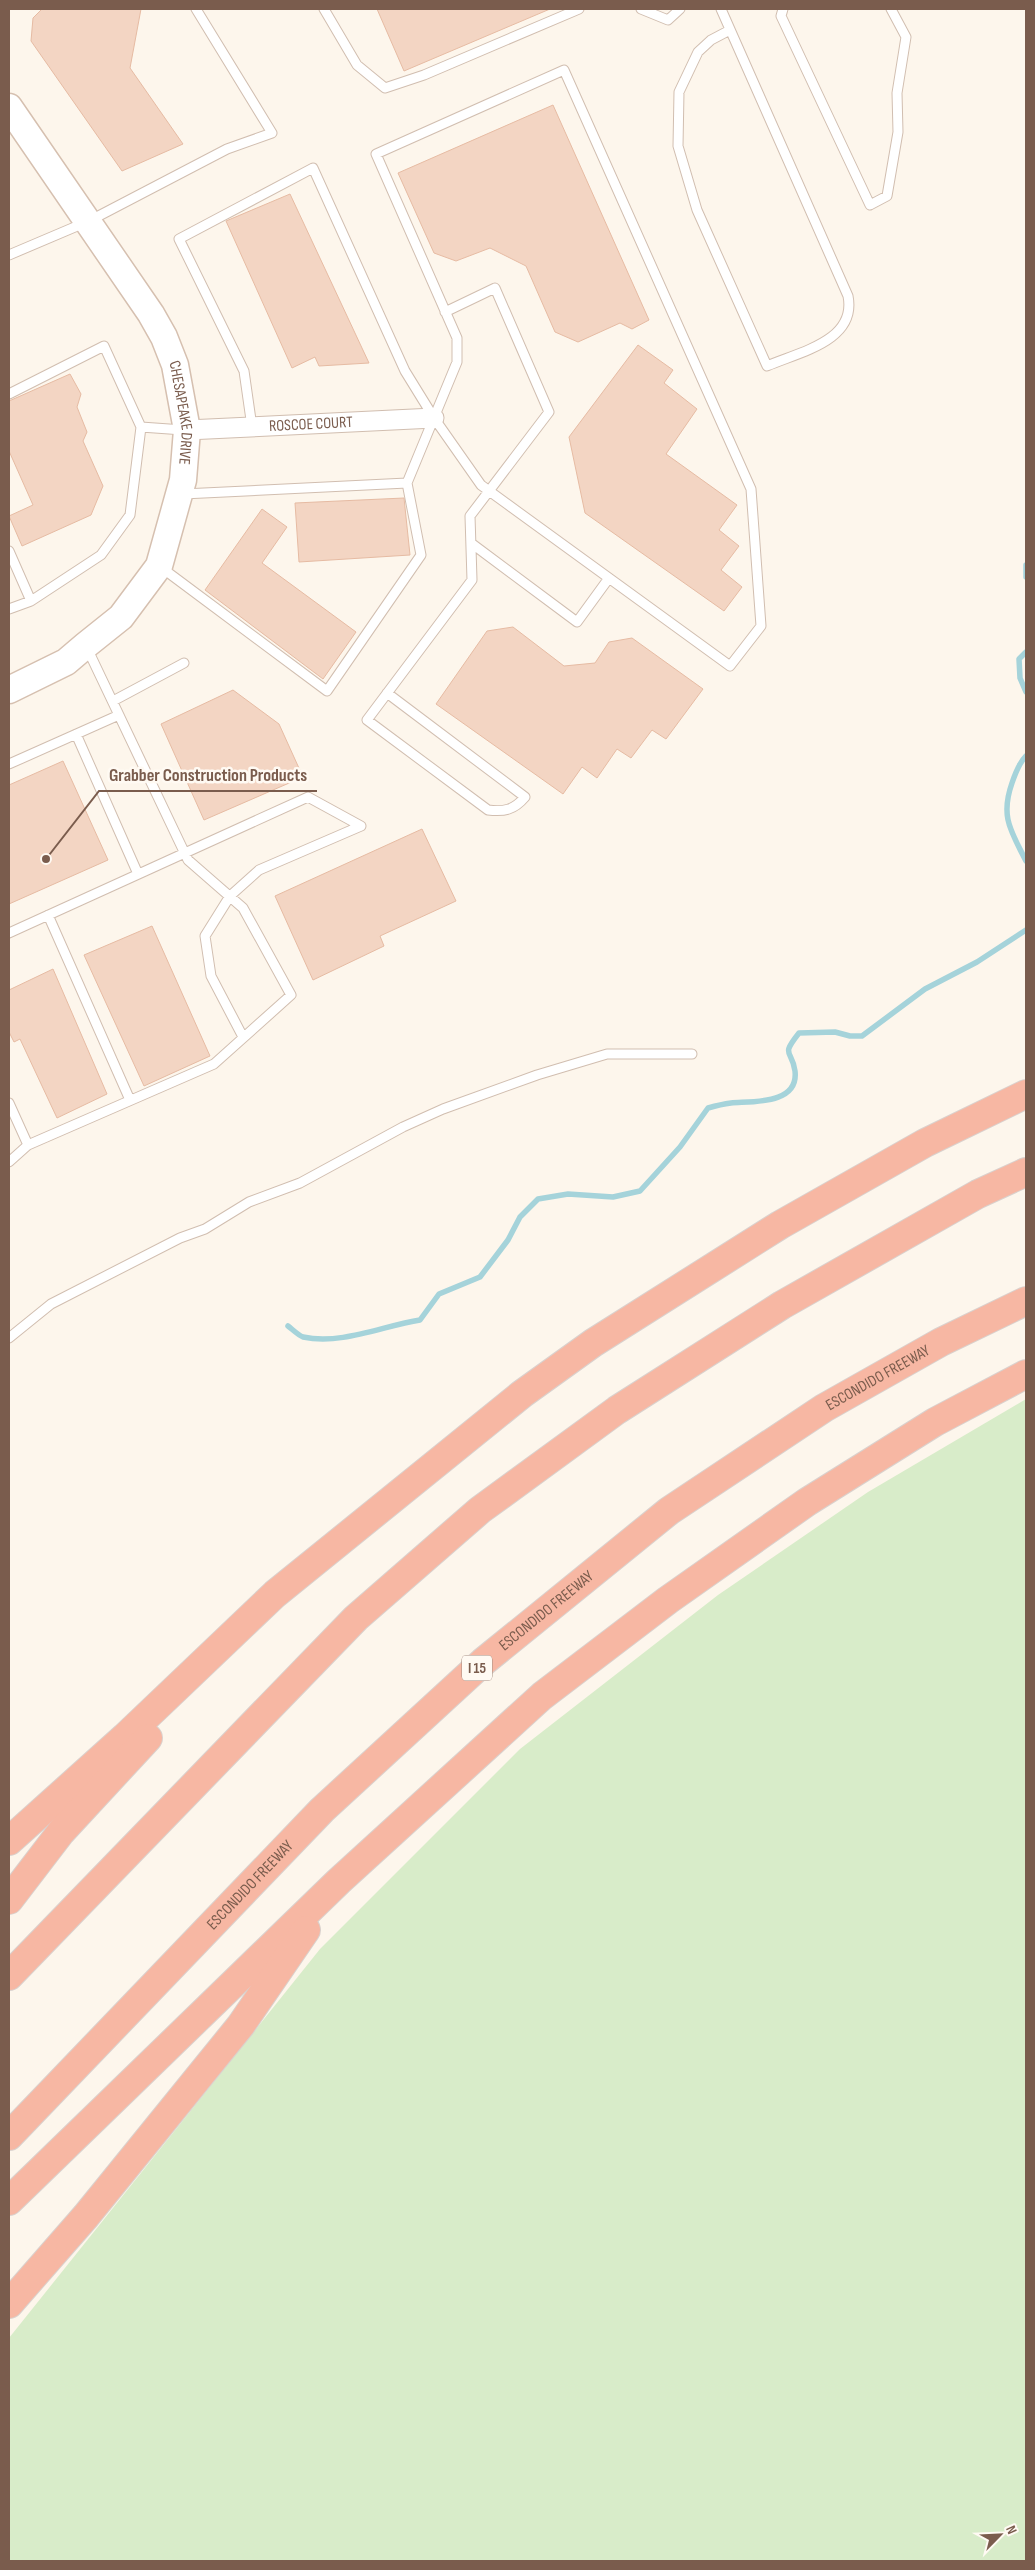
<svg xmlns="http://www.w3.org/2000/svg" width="1035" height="2570" font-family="'Sofia Sans Condensed',sans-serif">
<rect width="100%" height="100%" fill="#fdf6ec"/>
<!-- green -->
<path fill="#d8ecc9" d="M1026,1399V2561H9V2338L320,1949L520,1749L718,1595L868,1492Z"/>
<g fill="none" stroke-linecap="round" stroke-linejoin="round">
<!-- stream -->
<path stroke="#a5d3da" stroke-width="5.5" d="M1026,565V577
M1026,652L1019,659L1020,678L1026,692
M1026,756C1019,763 1015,774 1012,783C1000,817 1011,831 1026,861
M288,1326C292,1329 298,1335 303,1337C342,1345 382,1326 420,1320L439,1294L480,1277L508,1240L520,1217L538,1199L568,1194L613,1197L640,1191L680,1147L708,1108C715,1106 723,1104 731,1103C751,1101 799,1105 795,1071C792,1049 780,1057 799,1033L835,1032L850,1036H862L925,989L977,962L1026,930"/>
</g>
<!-- building -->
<path fill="#f3d5c3" stroke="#e6bba3" d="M42,9H141L130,68L183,144L122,171L31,41L33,18Z
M377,9H550L404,71Z
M553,105L649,320L632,329L620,323L578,342L555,332L526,266L490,248L456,261L434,253L398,173Z
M290,194L369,363L319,366L315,357L292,368L226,221Z
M638,345L673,370L664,383L697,409L666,454L737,505L719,530L739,546L721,570L742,587L724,611L585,513L569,437Z
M70,374L81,394L77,407L87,432L83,441L103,486L91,515L22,546L9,516L33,505L9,451V401Z
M404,498L410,555L299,562L295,503Z
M262,509L287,527L262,563L356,632L323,679L205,590Z
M513,627L564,666L595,663L609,642L632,638L703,689L666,739L652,730L631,758L617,749L597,778L582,767L563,794L436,704L487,631Z
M233,690L279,724L303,777L204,820L161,724Z
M63,761L108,860L9,904V785Z
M422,829L456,901L380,936L384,946L313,980L275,896Z
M152,926L210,1056L144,1086L84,955Z
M53,969L107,1094L57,1118L20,1039L14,1042L9,1032V990Z"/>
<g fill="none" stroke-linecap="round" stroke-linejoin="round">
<defs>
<path id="lane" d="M324,9L357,65L385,88L424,75L579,9
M641,9L668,20L680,9
M721,9L848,296C857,341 799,352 767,366L697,210L678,146L679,92L698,52L711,40L730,30
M783,9L781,16L870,205L887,196L898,132L897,93L906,37L891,9
M9,255L89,221L227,149L272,133L196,9
M9,394L104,346L141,427L130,515L101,555L31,601L9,609
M141,427L183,430
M183,494L407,483L457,362V338L376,154L564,70L751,489L761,626L730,666L481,485L434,418L405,371L313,168L179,239L244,371L252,427
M471,543L577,622L609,578
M9,551L31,601
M162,568L327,691L421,555L407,483
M387,693L525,797C514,810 504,812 488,810L367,720L472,580L470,516L549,412L495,288L445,312
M113,701L184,663
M76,734L138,874
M9,764L119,715
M48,915L130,1100
M9,933L308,797L361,826L259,870L230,896L205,936L211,976L243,1037
M9,1103L28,1145
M9,1162L28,1145L214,1064L291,995L243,908L188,860L87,648
M9,1338L51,1304L180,1238L205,1229L249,1202L300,1183L403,1127L443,1109L537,1075L607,1054H692"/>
<g id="street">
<path id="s1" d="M187,430L434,418"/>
</g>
<g id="secondary">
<path id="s2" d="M9,107L151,314L164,337L175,365L187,430L183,480L159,566L121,617L86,645L66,662L9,690"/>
</g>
<g id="highway">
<path d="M9,1841L125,1737L275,1594L522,1394L593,1343L780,1225L925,1143L1026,1094"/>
<path d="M9,1900L61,1832L148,1738"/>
<path d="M9,1976L356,1618L480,1510L617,1410L782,1305L978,1194L1026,1172"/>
<path id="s3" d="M9,2136L322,1810L483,1662L669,1511L824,1408L941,1342L1026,1301"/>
<path d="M9,2201L339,1881L542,1696L668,1600L807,1502L935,1422L1026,1374"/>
<path d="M9,2304L86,2216L241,2025L306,1930"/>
</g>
</defs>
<!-- lane casing -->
<use href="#lane" stroke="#d1beb0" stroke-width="11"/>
<!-- street casing -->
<use href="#street" stroke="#d1beb0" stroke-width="21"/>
<!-- secondary casing -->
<use href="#secondary" stroke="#d6c0b0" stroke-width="29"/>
<!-- highway casing -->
<use href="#highway" stroke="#dad1cd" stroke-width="30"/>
<!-- lane -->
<use href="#lane" stroke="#fff" stroke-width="9"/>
<!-- street -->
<use href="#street" stroke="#fff" stroke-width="19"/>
<!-- secondary -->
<use href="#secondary" stroke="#fff" stroke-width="26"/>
<!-- highway -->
<use href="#highway" stroke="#f7b7a3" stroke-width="28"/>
</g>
<g text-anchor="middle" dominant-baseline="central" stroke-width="5" stroke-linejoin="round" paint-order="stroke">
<!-- shield labels -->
<rect fill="#fffaf3" stroke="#a28b7f" stroke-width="1" x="462" y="1655.5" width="30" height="25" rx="4"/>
<g font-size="15" font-weight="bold" fill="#7a5c4d">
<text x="477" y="1668">I 15</text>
</g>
<!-- street labels -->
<g font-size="16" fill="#7a5c4d" stroke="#fffaf3">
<text stroke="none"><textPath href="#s2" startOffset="356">CHESAPEAKE DRIVE</textPath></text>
<text stroke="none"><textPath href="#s1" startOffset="124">ROSCOE COURT</textPath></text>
<text stroke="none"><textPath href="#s3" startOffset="1158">ESCONDIDO FREEWAY</textPath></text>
<text stroke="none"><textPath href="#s3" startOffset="752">ESCONDIDO FREEWAY</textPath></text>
<text stroke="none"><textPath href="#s3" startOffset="348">ESCONDIDO FREEWAY</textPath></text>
</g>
</g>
<!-- callouts -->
<path fill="none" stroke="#7a5c4d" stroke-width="2" d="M46 859L99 791H317"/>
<circle fill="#7a5c4d" stroke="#fffaf3" stroke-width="2" cx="46" cy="859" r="5"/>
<g font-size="18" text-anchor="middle" font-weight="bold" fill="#7a5c4d" stroke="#fffaf3" stroke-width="5" stroke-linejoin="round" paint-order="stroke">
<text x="208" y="781">Grabber Construction Products</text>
</g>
<!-- border -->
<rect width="1035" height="2570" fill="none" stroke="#7a5c4d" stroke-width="20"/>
<!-- north arrow -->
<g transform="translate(1000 2535) rotate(66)" stroke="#fffaf3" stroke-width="4" paint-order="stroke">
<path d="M0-4L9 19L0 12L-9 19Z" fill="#7a5c4d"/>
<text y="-8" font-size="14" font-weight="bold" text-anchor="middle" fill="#7a5c4d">N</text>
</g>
</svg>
